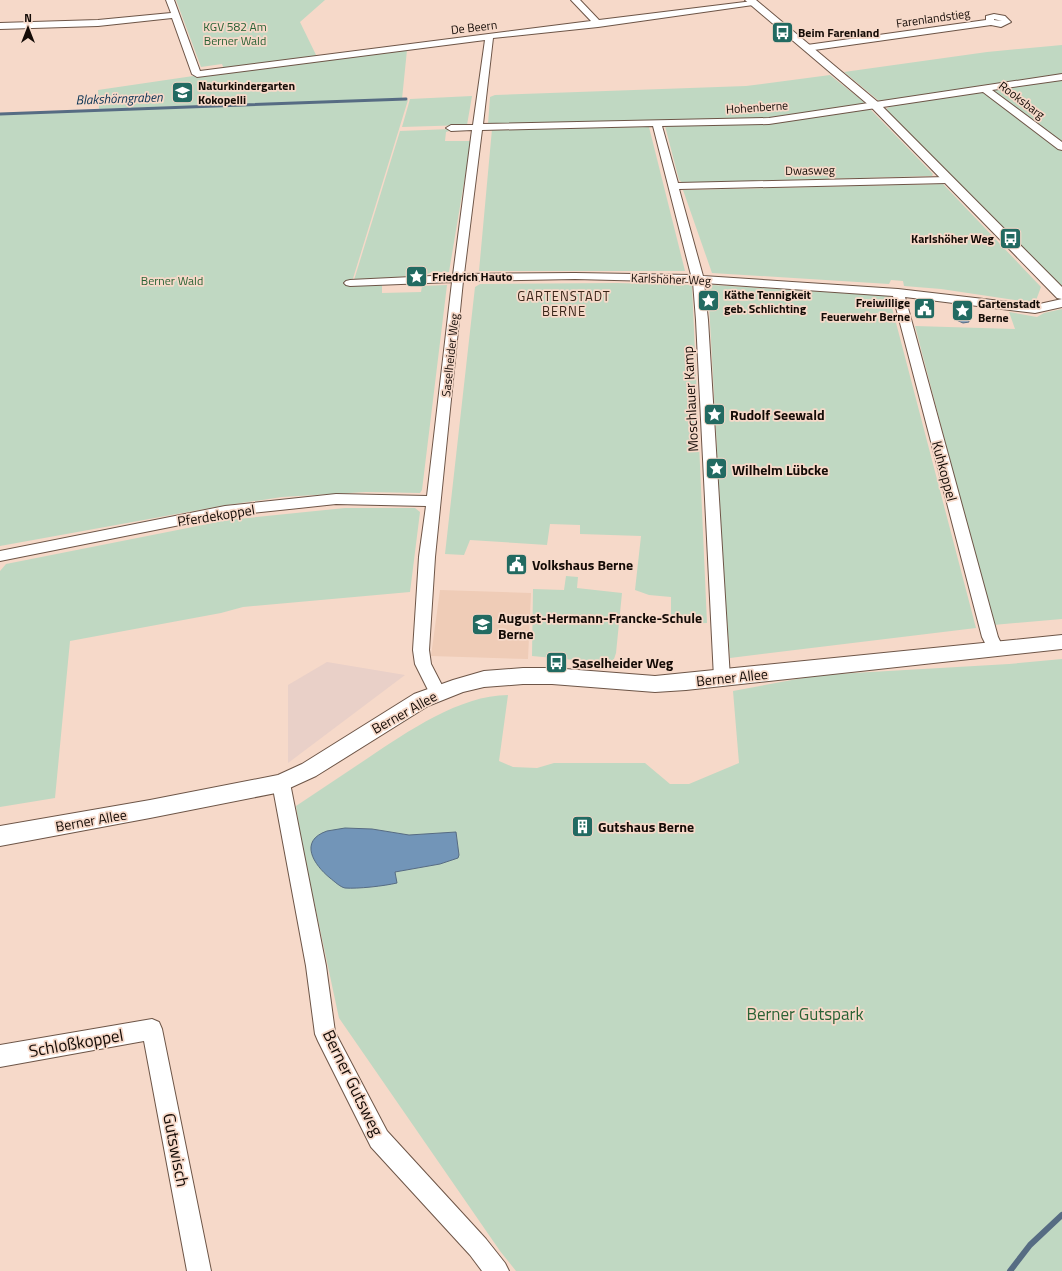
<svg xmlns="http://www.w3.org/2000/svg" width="1062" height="1271" font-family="'Titillium Web',sans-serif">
<rect width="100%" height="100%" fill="#f6d9c9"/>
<!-- commercial -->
<path fill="#e9d0c8" d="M327,662L405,675L288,763V685Z"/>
<!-- built -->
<path fill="#efccb7" d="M440,590L531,593L528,659L431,656Z"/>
<!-- green -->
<path fill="#c0d8c2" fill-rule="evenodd" d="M176,0H325L300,22L317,57L224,69L222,64L201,67Z
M1062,45V75L879,101L844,72L987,52Z
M407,50L402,99L99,109L98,90L200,75Z
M830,75L864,102L863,104L764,118L488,124L490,97L495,95L746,86Z
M1062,80V145L993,92L994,90Z
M979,92L984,93L1062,151V288L886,109L892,105Z
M472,96L467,125L402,127L410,99Z
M408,100L351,285H382V293L421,292L422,286L447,285L422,490L420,493L366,492L282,497L221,506L0,546V114Z
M867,109L871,110L933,174L932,176L683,183L679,180L665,126L772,123Z
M649,127L685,271H479L492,129Z
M450,129L449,131L446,132L445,141H471L449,272H432L425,275L354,280L400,131Z
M943,184L1041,287L1035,303L941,289L904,286L903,281L891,280L889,284L712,273L683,190Z
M617,283L692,285L707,623L671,624V597L649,595L635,590L641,536L580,534V525L550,524L547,545L470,540L464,555L445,554L475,287L480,284Z
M713,285L889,296L976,628L730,658L725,596L708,286Z
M1062,309V619L993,625L915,326L1015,329L1009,312L1037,317L1044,313Z
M345,508H415L420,512L410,592L243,607L221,613L70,641L55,798L0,807V571L6,564L228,520Z
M566,576L578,577L577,588L622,593L616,653L614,659L608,663L532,656L533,589L564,590Z
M1062,659V1271H516L500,1251L339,1018L301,841L296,806C320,790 344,774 368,758C407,732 460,695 508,695L499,761L513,767L537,768L554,763H645L670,784H689L739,763L733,691L819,675L1009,664ZM345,828L372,829L409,835L456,832L459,855L452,860L440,864L395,872L396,877L374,887H362Z"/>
<!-- water -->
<path fill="#7295b8" stroke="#566c83" d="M961,309L967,313L969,322L963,323L954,319L953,313L956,310Z
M345,828L372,829L409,835L456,832L459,855L458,858L440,864L395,872L397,883C384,886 358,889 345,888C340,887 334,881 330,878C314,865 298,841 327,831C333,830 339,829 345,828Z"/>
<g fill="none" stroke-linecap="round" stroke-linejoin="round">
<!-- stream-far1 -->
<path stroke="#566c83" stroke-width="3" d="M0,114L406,99"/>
<!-- stream -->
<path stroke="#566c83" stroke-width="6" d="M1010,1271L1030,1245L1062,1215"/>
<defs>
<path id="minor" d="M166,0H174L200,71L591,21L571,0H580L599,20L753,1L757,3L753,5L598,27L493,38L483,124L769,118L1062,74V80L992,90L1062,142V150L1058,149L983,92L769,124L662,126L678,183L947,177L952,180L947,183L679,189L703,276L898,289L1035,305L1062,299V307L1035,313L905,297L998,637L1004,649L1002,653L996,655L990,653L982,637L893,296L704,283L708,320L730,678L728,683L722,684L716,683L714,678L696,320L693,282L575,279L463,281L435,557L429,650L431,664L446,693L444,698L438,700L432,698L415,664L413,650L419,557L426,506L336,504L225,516L0,561V551L225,506L336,494L427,496L452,282L350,286L346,285L344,283L346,281L350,280L453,275L472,130L451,131L446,128L451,125H473L485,40L197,77L192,74L172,18L98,26L0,29V23L98,20L171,13ZM653,126L691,275L575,273L464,274L482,130Z
M994,14L1005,16L1011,22L1001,27L991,25L807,51L803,48L807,45L986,20V16ZM994,19L1002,21L994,20Z
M281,775L287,778L290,783L326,966L335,1032L387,1131L486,1239L505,1263L509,1271H482L470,1255L371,1147L318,1041L315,1034L306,966L272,783L275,778Z
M152,1019L159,1022L162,1029L211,1271H187L144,1041L0,1067V1045Z"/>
<path id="tertiary" d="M745,0H756L879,103L1062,287V299L1057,298L871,107Z
M1062,635V649L686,690L655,692L552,684H523L484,687L463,692L428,706L316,776L281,792L150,818L0,846V826L150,800L278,775L302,764L414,694L453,680L484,671L523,668H552L655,676Z"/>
</defs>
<!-- minor casing -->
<use href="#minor" stroke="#6d5547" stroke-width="2"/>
<!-- tertiary casing -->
<use href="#tertiary" stroke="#6d5547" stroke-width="2"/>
<!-- minor -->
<use href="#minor" fill="#fff" fill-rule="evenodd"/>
<!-- tertiary -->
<use href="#tertiary" fill="#fff" fill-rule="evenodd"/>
</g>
<!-- icons -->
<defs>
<symbol id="bus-square" viewBox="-11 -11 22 22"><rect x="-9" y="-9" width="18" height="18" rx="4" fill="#226a61" stroke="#f6d9c9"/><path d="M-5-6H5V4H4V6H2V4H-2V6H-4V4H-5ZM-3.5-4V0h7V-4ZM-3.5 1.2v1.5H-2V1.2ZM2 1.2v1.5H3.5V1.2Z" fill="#fff"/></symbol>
<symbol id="school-square" viewBox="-11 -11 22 22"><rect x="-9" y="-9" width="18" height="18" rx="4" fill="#226a61" stroke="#f6d9c9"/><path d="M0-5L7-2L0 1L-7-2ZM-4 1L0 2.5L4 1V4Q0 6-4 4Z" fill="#fff"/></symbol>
<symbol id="sight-square" viewBox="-11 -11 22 22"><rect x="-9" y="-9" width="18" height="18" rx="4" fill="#226a61" stroke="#f6d9c9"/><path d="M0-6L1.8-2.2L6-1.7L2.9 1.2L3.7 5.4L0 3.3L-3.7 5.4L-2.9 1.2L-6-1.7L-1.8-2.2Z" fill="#fff"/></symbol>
<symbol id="civic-square" viewBox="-11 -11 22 22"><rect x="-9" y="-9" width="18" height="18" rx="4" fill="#226a61" stroke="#f6d9c9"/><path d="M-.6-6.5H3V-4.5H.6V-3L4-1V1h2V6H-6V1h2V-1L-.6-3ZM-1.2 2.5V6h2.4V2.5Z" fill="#fff"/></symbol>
<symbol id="building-square" viewBox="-11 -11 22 22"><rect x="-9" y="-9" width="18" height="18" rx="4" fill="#226a61" stroke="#f6d9c9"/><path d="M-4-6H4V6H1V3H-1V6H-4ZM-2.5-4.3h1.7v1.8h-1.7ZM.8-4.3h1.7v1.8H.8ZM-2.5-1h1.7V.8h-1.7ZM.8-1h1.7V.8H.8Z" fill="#fff"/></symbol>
</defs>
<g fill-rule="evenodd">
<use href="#bus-square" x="770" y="20" width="25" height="25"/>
<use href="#school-square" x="170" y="80" width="25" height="25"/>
<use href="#bus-square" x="998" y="226" width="25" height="25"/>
<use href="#sight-square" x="404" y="264" width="25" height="25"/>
<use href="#sight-square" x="696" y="288" width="25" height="25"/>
<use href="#civic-square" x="912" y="296" width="25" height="25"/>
<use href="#sight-square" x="950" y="298" width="25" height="25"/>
<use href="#sight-square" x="702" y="402" width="25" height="25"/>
<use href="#sight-square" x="704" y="456" width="25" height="25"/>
<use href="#civic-square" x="504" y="552" width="25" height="25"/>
<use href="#school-square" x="470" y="612" width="25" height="25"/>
<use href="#bus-square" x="544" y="650" width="25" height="25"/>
<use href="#building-square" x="570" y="814" width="25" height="25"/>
</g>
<g text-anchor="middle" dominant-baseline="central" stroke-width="3.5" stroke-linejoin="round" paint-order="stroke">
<!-- far-street labels -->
<g font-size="12" fill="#140b06" stroke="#f6d9c9">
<text transform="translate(933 18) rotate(-8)">Farenlandstieg</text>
<text transform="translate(474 27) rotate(-7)">De Beern</text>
<text transform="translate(1022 100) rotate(37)">Rooksbarg</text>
<text transform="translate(757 107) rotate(-4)">Hohenberne</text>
<text transform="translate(810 170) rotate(-1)">Dwasweg</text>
<text transform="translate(671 279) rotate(2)">Karlshöher Weg</text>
<text transform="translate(450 355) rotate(-84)">Saselheider Weg</text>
</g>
<!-- far-park labels -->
<g font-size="12" fill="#296234" stroke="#f6d9c9">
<text x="235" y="26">KGV 582 Am<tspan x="235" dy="14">Berner Wald</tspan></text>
<text x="172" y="280">Berner Wald</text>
</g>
<!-- far-poi labels -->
<g font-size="12" font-weight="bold" fill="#140b06" stroke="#f6d9c9" text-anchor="start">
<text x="798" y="32">Beim Farenland</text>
<text x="198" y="85">Naturkindergarten<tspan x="198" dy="14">Kokopelli</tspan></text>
<text x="994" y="238" text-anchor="end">Karlshöher Weg</text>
<text x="432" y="276">Friedrich Hauto</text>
<text x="724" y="294">Käthe Tennigkeit<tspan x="724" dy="14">geb. Schlichting</tspan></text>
<text x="910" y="302" text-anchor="end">Freiwillige<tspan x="910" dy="14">Feuerwehr Berne</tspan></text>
<text x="978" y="303">Gartenstadt<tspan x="978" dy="14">Berne</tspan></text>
</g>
<!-- far-water labels -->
<g font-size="13" font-style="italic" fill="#053052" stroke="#f6d9c9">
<text transform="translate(119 98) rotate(-2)">Blakshörngraben</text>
</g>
<!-- far-quarter labels -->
<g font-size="13" letter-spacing="1" fill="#3a2518" stroke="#f6d9c9">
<text x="564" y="296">GARTENSTADT<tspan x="564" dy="15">BERNE</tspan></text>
</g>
<!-- street labels -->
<g font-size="14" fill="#140b06" stroke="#f6d9c9">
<text transform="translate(690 399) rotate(-93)">Moschlauer Kamp</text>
<text transform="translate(945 471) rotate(75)">Kuhkoppel</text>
<text transform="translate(216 515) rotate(-9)">Pferdekoppel</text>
<text transform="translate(732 677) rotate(-6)">Berner Allee</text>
<text transform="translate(404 712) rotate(-29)">Berner Allee</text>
<text transform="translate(91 820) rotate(-10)">Berner Allee</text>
</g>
<!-- poi labels -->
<g font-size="14" font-weight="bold" fill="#140b06" stroke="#f6d9c9" text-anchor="start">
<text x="730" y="414">Rudolf Seewald</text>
<text x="732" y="469">Wilhelm Lübcke</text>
<text x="532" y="564">Volkshaus Berne</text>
<text x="498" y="617">August-Hermann-Francke-Schule<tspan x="498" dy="16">Berne</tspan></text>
<text x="572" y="662">Saselheider Weg</text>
<text x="598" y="826">Gutshaus Berne</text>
</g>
<!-- near-park labels -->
<g font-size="17" fill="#296234" stroke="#f6d9c9">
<text x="805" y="1014">Berner Gutspark</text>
</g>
<!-- near-street labels -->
<g font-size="17" fill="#140b06" stroke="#f6d9c9">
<text transform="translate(76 1043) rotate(-10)">Schloßkoppel</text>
<text transform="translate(353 1083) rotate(64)">Berner Gutsweg</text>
<text transform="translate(176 1150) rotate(79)">Gutswisch</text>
</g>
</g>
<!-- north arrow -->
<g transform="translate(28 28)" stroke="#f6d9c9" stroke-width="3" paint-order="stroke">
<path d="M0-3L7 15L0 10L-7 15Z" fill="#140b06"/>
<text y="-6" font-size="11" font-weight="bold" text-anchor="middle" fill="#140b06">N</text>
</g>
</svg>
